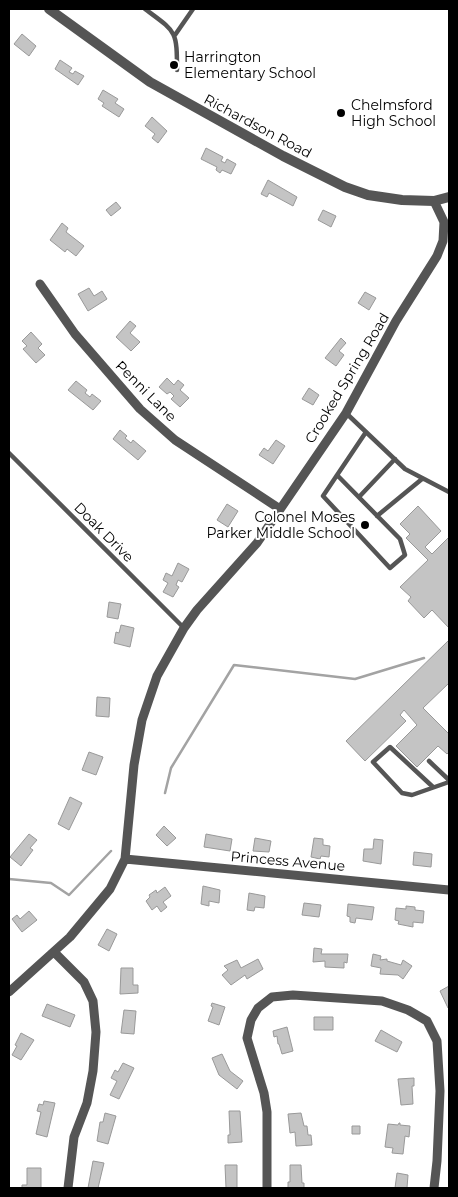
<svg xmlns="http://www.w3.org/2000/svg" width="458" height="1197" font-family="Montserrat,sans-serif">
<rect width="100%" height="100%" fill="#fff"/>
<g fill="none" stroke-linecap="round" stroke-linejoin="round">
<!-- stream -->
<path stroke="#a3a3a3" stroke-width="2.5" d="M165,793L171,768L234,665L355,679L424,658
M9,879L51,883L69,895L111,851"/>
</g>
<!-- building -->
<path fill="#c4c4c4" stroke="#999" d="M22,34L36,46L29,56L14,44Z
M60,60L72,68L69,72L73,74L75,71L84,76L78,85L55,69Z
M103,90L118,99L115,103L124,109L119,117L102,106L104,103L98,99Z
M152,117L167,131L158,143L152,138L155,134L145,126Z
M206,148L223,157L221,161L225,163L227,159L236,164L231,174L222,170L220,173L216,170L217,167L201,159Z
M268,180L297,197L293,206L269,193L267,197L261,194Z
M116,202L121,208L111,216L106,210Z
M323,210L336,216L331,227L318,220Z
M62,223L68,228L66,232L84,246L76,256L67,249L65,252L50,240Z
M89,288L94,296L102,291L107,299L88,311L78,294Z
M365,292L376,298L369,310L358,303Z
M130,321L136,326L130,333L140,342L131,351L116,337Z
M31,332L42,344L38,348L45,355L36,363L23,349L27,346L22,341Z
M341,338L346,343L339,351L344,355L336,366L325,358Z
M167,378L174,385L178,380L184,385L180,390L189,398L180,407L171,399L174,396L170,392L167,394L159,387Z
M76,381L87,390L85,393L90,397L92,394L101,401L93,410L68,390Z
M309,388L319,395L313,405L302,399Z
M120,430L127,436L125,438L131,443L133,440L146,451L138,460L113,439Z
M276,440L285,446L273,464L259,455L264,448L268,451Z
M227,504L238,511L228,527L217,520Z
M418,506L441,531L425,547L432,554L449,537V628L432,610L424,618L408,601L411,597L400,587L428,560L406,538L410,534L400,524Z
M178,563L189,569L182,582L178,580L176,585L179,587L173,597L163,592L168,583L163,580L166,573L172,576Z
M109,602L121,604L118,619L107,617Z
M121,625L134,628L130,647L114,643L116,632L119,633Z
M449,640V683L423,708L449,734V752L447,754L438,746L417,767L396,746L417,725L404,710L400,715L406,721L365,761L346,741Z
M97,697L110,698L109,717L96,716Z
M89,752L103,757L96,775L82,770Z
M70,797L82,803L69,830L58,824Z
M164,826L176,838L167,846L156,835Z
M29,834L37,840L30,848L33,850L21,866L10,857Z
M206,834L232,839L230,851L204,847Z
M255,838L271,841L269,852L253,851Z
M314,838L323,839V845L330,846L329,857L321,856L320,859L311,857Z
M374,839L383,840L381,864L363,861L364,849H373Z
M414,852L432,854L431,867L413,865Z
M203,886L220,890L219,903L209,901V906L201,904Z
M165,887L171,896L163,902L167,907L161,912L157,906L152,910L146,901L150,897L149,895L156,890L157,893Z
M249,893L265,896L264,908L255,907L254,911L247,910Z
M304,903L321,905L319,917L302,915Z
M348,904L374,907L372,920L356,918L355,923L350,922V917L347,916Z
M406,906L415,907V910L424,911L423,923L413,922V927L398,924L399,921L395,920L396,908L406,909Z
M29,911L37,920L22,932L12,919L17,915L20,919Z
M107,929L117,934L109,951L98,945Z
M314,948L322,949L321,954H348L347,963L344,962V968L325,967V961L313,962Z
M373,954L381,956L380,960L387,959V961L401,965L403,960L412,966L403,979L398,975L380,974L381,968L371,966Z
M258,959L263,969L247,979L245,975L231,985L222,975L228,970L224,966L237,960L241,968Z
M121,968H133V985H138V993L120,994Z
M449,986V1007L448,1008L440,991Z
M212,1003L225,1007L219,1025L208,1021L213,1007L211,1006Z
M47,1004L75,1015L70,1027L42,1016Z
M124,1010L136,1011L134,1034L121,1033Z
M314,1017H333V1030H314Z
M287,1027L293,1051L282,1054L279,1044H278L277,1036L274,1037L273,1031Z
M381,1030L402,1042L397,1052L375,1041Z
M21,1033L34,1040L21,1060L12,1055L17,1046L15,1045Z
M222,1054L230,1071L243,1081L237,1089L219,1075L212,1058Z
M123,1063L134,1068L119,1099L110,1095L117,1081L111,1078L115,1070L118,1072Z
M414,1078V1086H412L413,1104L401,1105L398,1079Z
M44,1101L55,1103L47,1137L36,1134L41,1112L37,1111L39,1104L43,1105Z
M229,1111H240L242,1142L228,1143V1135H230Z
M105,1113L116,1116L108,1144L97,1141L100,1122H103Z
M301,1113L304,1126H307L308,1135H311L312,1145L296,1146L295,1132L290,1133L288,1114Z
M399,1123H400V1125L410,1126L409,1137L405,1136L403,1154L392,1153L393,1148L385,1147L388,1124L398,1125Z
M352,1126H360V1134H352Z
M93,1161L104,1163L98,1188H88Z
M225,1165H237V1188H226Z
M290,1165H301L302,1183H304V1188H288V1182H290Z
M27,1168H41V1188H22V1185H27Z
M397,1173L408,1175L407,1188H395Z"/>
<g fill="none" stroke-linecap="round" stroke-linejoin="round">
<!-- service -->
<path stroke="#555" stroke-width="4.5" d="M145,9C176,32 177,30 177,70
M175,35L193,9
M346,413L405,469L449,492
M9,453L184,628
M337,475L400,539L405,555L390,568L323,496L366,432
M359,497L395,459
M377,516L422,479
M429,761L449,780
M433,787L390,747L373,762L402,793L412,795L449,782"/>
<!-- minor -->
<path stroke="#555" stroke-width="9" d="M40,284L75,334L140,409L175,440L280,509
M125,859L449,890
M55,953L84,982L93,1001L96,1032L93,1071L87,1103L74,1137L68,1188
M9,992L70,937L110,889L125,859L134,765L142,720L157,676L184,628L197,610L257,543L346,413L396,321L437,256L443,241L444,222L434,201
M267,1188V1112L264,1093L247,1038L251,1020L258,1008L272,997L293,995L382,1001L408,1010L427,1021L437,1041L440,1091L437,1161L434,1188"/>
<!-- tertiary -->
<path stroke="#555" stroke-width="10" d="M49,9L150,82L283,156L345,187L368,195L402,200L434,201L449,197"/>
</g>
<!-- markers -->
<g fill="#000" stroke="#fff" stroke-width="2">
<circle cx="174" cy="65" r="5"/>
<circle cx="341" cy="113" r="5"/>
<circle cx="365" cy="525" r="5"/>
</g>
<g text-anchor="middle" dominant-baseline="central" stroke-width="4" stroke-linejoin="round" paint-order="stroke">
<!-- poi labels -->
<g font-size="14" fill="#000" stroke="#fff" text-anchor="start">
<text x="184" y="57">Harrington<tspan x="184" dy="16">Elementary School</tspan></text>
<text x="351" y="105">Chelmsford<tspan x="351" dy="16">High School</tspan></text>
<text x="355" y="517" text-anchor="end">Colonel Moses<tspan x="355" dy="16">Parker Middle School</tspan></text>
</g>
<!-- street labels -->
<g font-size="14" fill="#000" stroke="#fff">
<text transform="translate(258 126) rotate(28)">Richardson Road</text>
<text transform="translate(347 378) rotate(-59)">Crooked Spring Road</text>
<text transform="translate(146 391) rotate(45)">Penni Lane</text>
<text transform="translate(104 532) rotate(45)">Doak Drive</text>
<text transform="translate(288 861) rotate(5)">Princess Avenue</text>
</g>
</g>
<!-- border -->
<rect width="458" height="1197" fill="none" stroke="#000000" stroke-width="20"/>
</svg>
